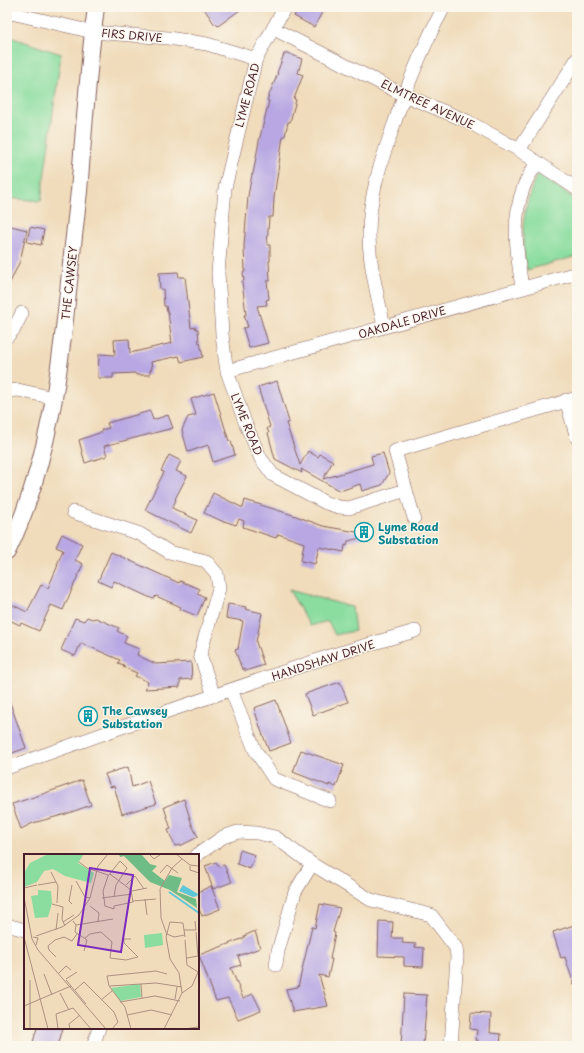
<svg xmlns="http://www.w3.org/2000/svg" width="584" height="1053" font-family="'Playpen Sans',sans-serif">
<rect width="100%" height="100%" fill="#fbf7ec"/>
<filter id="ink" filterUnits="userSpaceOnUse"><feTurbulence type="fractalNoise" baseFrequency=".025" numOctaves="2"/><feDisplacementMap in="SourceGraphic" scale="8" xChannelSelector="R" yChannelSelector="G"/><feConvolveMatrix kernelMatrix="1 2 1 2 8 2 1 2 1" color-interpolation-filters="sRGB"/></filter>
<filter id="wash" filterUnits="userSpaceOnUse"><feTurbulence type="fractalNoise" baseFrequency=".012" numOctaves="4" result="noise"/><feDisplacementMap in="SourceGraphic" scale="16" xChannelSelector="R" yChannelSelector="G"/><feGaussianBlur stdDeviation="0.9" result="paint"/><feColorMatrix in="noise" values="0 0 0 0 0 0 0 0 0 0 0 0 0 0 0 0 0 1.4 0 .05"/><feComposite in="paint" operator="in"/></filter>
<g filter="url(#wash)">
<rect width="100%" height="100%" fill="#f0dcbb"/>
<!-- green -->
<path fill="#8add9f" stroke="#6a7e65" d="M7,36L61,54L41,201L7,198Z
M537,174L577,200V256L527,270C519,232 523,209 537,174Z
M289,590L352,607L355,631L335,635L328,621L310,626Z"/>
<g id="blocks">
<!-- building -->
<path fill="#b8a7e3" d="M203,7H244L218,26L216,24L215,25Z
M299,7H325L314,27L294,16Z
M287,53L302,59L298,73L303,75L294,99L296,100L290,122H288L285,136H283L274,198L273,217H269L267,245H270V261H269L270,281H267L269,299L266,300L267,305L257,306L268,343L249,348L243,328L248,327L244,315H246L242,281H244L243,272H245L244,246L248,196L252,174H253L259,141L269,101L267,100L278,73H277L284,54H286Z
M11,226L27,230L20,261L7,289V235H9Z
M30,227L44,230L41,245L27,242Z
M178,272L179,277H185L191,328L196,327V329H198L199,343L200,342L203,357L181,362L179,356L151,362L152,369L150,370V375H136L135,373L113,374V378H98L99,354L115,355L114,340L129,339L130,353L172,343L168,312H167L166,306H164L163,289H160L159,273Z
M277,381L289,422L286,423L300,465L308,451L318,457L320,454L333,461L323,479L373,464L371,456L383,453L389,473L382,485L362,491L360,484L340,491L301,469L302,473L275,459L268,433H269L267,428L270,427L258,387Z
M214,392L229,441H231L235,455L213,462L208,445L188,452L182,430L188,417L196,415L191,399Z
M150,411L153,420L168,415L173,428L104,446L107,456L85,463L79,440L102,432L101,430L109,428L107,423Z
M169,455L181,461L176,471L187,476L175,499L176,500L172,508L197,520L191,533L145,510L164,472L161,471Z
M213,493L243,508L245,500L296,516L323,526L373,535L348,541L347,546L345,545L344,552L319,547L315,564L301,561L304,543L278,534L276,538L243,527L244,521L239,519L236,525L224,521V522L204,513Z
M62,534L82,544L75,560L83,564L63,610L51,605L39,631L21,623L20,625L7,619V614L11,604L27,612L41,585L48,588L58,565H57L63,550L56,547Z
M111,552L179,583L180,581L200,589L197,594L205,597L197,616L180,609L181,607L156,596L153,599L114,581L111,587L98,581Z
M228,604L246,607L245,609L262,613L256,642L264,665L245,671L244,669H242L235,650L238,649L243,621L226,618Z
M87,617L92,619L96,618L119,628L117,631L127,636L124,643L139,649L137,655L156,664L191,662L192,679L180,680V687L145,689L148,682L135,676L137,673L123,667L124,665L118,663L120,660L81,643L75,656L61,650L75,618L84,621Z
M340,682L348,702L313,715L305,694Z
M7,700H9L26,748L7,755Z
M276,700L291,743L269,751L261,730L254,708Z
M301,750L344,765L336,787L329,784V786L293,772Z
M128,767L132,787L148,781L156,804L122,814L114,786L110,787L105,774Z
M82,780L91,805L66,814L33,823L21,829L12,804L37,796Z
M184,799L192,825L198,837L182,845L175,846L168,830L171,829L164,807Z
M240,850L255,855L250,869L237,864Z
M216,862L218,866L224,865L232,882L213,889L205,866Z
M211,886L220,909L202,916L198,907V892Z
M320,904L340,908L333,932L335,933L330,959H332L328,977L319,975L328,1006L293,1012L286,989L298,987L312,927L315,928Z
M379,921L393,922L392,938H403L402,943L416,944L415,947L424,948L423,967L404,966V957L378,956Z
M574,925L577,934V984L574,985L565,957L561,958L553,932Z
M255,931L260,948L238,956L241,965L231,968L243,998L253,994L261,1010L238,1019L228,998L216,1001L199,955L244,938V936Z
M404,994L427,995L423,1046H401Z
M471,1013L491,1014L490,1033L501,1034L500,1046H477L478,1040H476L477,1030L470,1029Z
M37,1028H63L58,1046H32Z"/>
</g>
</g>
<g filter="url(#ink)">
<use href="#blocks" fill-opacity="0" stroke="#84615d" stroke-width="1"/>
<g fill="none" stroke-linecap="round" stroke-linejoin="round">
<defs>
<path id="minor" d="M285,7L256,59L225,188L218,273L222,334L225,358L227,371L246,425L261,459L273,475L326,503L339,507L349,508L406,490
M7,12L93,32L168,38L207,44L256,59
M274,29L404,95L467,121L519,150L577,189
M519,150L577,59
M522,288C517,253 511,220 524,186C527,178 533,170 537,162
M384,327C378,296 369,265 369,234C369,198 380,164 392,130C406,88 423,46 444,7
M7,337L14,329L22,313
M227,371L577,273
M7,391L18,390L54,398
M566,400L577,438
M73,512L140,534L169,552L206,561L217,574L219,588L200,655L214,696
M414,518L395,451L577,398
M231,690L255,750L274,779L330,801
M7,768L139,721L333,655L415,631
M197,855L223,837L238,832L257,833L275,837L312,864L371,900L431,915L456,948L457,957L451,1046
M7,925L25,930
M276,965L278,951L295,892L312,864
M93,1046L99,1028"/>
<path id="tertiary" d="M7,552C49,466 61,366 70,272C73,245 76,218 79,191C84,130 88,68 96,7"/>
</defs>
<!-- minor casing -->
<use href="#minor" stroke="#84615d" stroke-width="14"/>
<!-- tertiary casing -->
<use href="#tertiary" stroke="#84615d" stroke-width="18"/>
<!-- minor -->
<use href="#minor" stroke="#fff" stroke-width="13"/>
<!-- tertiary -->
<use href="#tertiary" stroke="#fff" stroke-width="16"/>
</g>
</g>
<!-- icons -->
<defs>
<symbol id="building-ring" viewBox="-11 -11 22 22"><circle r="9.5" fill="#fbf7ec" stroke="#0f9aa8" stroke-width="1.5"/><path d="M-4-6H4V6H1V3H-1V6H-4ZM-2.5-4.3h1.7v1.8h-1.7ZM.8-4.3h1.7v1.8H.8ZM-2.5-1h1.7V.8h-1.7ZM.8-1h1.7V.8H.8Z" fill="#0f9aa8"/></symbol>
</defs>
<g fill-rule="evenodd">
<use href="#building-ring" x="353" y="521" width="22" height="22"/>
<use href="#building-ring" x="77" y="705" width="22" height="22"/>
</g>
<g text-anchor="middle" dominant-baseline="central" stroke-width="3" stroke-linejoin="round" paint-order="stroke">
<!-- street labels -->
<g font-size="11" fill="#4a1f2b" stroke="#fbf7ec">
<text transform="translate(132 35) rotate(5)">FIRS DRIVE</text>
<text transform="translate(247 95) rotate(-75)">LYME ROAD</text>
<text transform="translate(428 104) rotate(25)">ELMTREE AVENUE</text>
<text transform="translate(69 283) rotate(-84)">THE CAWSEY</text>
<text transform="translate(402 322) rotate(-16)">OAKDALE DRIVE</text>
<text transform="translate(247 424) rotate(68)">LYME ROAD</text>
<text transform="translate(323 660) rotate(-18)">HANDSHAW DRIVE</text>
</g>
<!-- culture labels -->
<g font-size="11" font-weight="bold" fill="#0d838f" stroke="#fbf7ec" text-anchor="start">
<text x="378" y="526">Lyme Road<tspan x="378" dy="13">Substation</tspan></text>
<text x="102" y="710">The Cawsey<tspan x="102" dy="13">Substation</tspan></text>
</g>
</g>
<!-- overview -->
<g transform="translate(24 854)">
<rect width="175" height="175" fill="#f0dcbb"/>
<path d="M24,0H60L54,9L70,19L67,29L41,22L29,15L20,17L13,28L0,33V19L6,9ZM14,36L27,37L28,49L24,63L11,64L7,42L14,41ZM138,79L139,91L121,94L120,81ZM116,130L117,143L96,147L87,134Z" fill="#8add9f"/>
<path d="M95,0H117L126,10L133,12L128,17L141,27L145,21L158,24L153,38L172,45L173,54L146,36L126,28L100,2L96,3Z" fill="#6fbc86"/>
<path d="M159,31L174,40L173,42L169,43L155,37Z" fill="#5dc7d9"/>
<path fill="none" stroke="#5dc7d9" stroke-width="2" d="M145,38L175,59"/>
<path fill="none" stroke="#ae9081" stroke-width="1" d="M125,0L130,5L137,0M152,0L166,11L175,12M55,8L63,14L84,21M166,12V16L175,19M27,18L34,32L33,49M136,19L143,11L154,19M86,20L107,36L109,48L90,52V55M52,27L61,43L66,44M14,31L32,28M48,31L45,47L48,50M102,31L111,22L120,35M0,34L13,31M108,37L123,34M0,43L8,85L14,96L82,175M78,44L108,40M121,45L123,61M109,47L132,45M28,50L39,53L38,65L41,72M66,52L75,59L74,67M90,55L81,52L79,37L84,22L96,7L103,14L92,31L90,43M49,67L52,71L89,65M39,68L50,61M159,69L161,83M52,71L51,78L63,86L60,97M32,76L34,59M160,76H172L171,67M143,80L150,83L161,81M143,81L137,64L136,35L148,14L158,5M12,82L38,73L55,61L66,44L74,12L84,0M0,83L24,175M9,83L14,84L12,91M61,84L66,80L77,78L88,88L86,104L102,106L114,103L100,89V85H107M161,86L163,111L174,118M32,103L25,96L24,92L31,86L40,83L48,87L53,80M163,104L174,102L172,78M35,119L42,112L47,116M20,120L28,141M42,125L53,118M42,126L62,150M117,130L118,144M86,132L132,129L158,133M51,136L60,128L90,158L94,168L88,175M36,139L45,156M158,139L168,132L175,116M151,145L153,133M77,146L88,137M96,148L131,142L156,147M0,152L47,132M103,161L127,156L148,161M6,175V126M34,175L32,160L49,154L67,175M46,175L45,170L56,161M107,175L101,153L85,132L83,122L132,117L143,120M140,175L158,139L155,119L146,105L142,83L146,68L159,69M160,175L174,173"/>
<path fill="#7b2cbf" fill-opacity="0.15" stroke="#7b2cbf" stroke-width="2" d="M66,14L109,21L97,98L54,91Z"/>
<rect width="175" height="175" fill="none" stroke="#4a1f2b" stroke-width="2"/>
</g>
<!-- margin -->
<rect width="584" height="1053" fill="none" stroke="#fbf7ec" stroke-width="24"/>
</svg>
